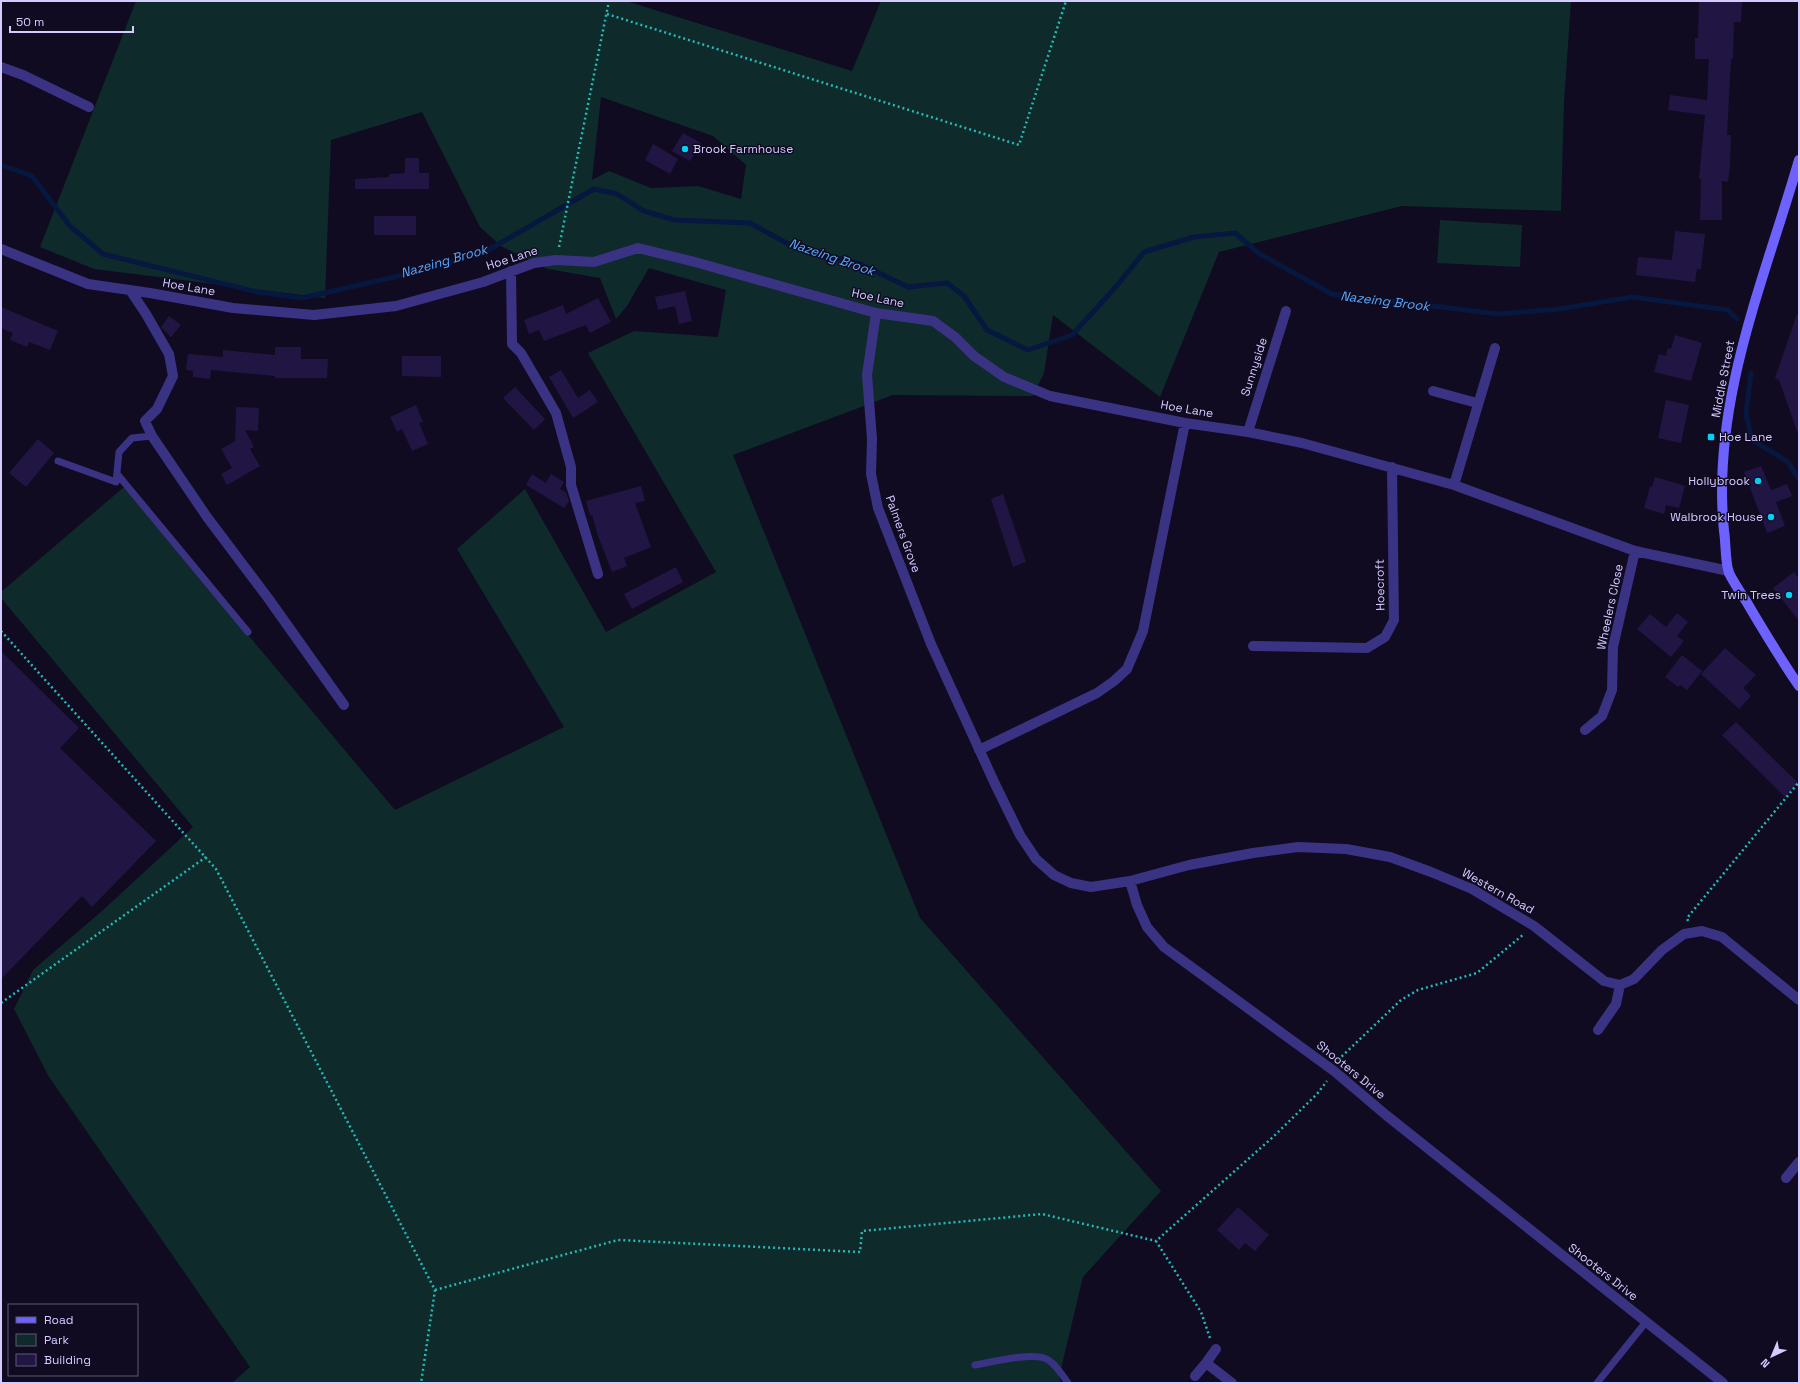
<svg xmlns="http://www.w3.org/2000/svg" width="1800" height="1384" font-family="'Space Grotesk',sans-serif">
<rect width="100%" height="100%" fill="#100b21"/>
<!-- green -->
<path fill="#0e2a2b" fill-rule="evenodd" d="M136,1H626L852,71L881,1H1571L1564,103L1561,211L1402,206L1219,252L1160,397L1053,315L1044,373L1033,396L893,395L733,455L920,918L1161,1191L1083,1277L1059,1377L1061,1383H232L250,1367L49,1077L14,1009L33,970L102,911L193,827L1,598V592L124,487L395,810L564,727L457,549L525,489L606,632L716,572L588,353L634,331L718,337L726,290L649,268L627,306L616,319L600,278L548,269L501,246L480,227L422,112L331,140L325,298L94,269L40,247ZM601,97L713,136L746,165L741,199L698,186L651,188L609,171L592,180Z
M1440,220L1522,225L1520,267L1437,263Z"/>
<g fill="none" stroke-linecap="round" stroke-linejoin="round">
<!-- stream -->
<path stroke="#06183f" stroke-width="5" d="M1,165L32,176L70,226L103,254L257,292L302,298L403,275L483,253L594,189L617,194L644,211L675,220L750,223L792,246L860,264L908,287L947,283L964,296L987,330L1028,350L1072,335L1114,289L1144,252L1194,237L1235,233L1260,254L1332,294L1499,314L1559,309L1633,297L1728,310L1737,319
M1751,373L1746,414L1752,440L1787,461L1799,479"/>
</g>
<!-- building -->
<path fill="#211643" d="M1699,1H1742L1741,22H1734L1733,59H1731L1727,135H1731L1730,167L1728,182L1722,181V220H1700L1701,179H1699L1705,115L1668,110L1670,95L1707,100L1709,59H1695V38H1698Z
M683,133L701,143L690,161L672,151Z
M653,144L678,159L670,174L645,160Z
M405,158H419V173H429V189H355V179L389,177V174L405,173Z
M374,216H416V235H374Z
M1675,231L1705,234L1701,269H1697L1695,282L1636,275L1638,257L1672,260Z
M685,291L692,321L679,324L675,306L658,310L655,297Z
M598,298L611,322L590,333L586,325L544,341L539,330L529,334L524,320L563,305L566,314Z
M1,307L58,331L50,350L29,342L27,347L10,340L13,333L1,328Z
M1797,314L1799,315V430L1797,431L1779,380L1775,378Z
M169,316L181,325L171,337L161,327Z
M1675,335L1702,343L1691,381L1654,372L1659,354L1666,356L1668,348L1671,349Z
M275,347H301V359H328L327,378H275V376L211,370L210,379L193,377V371L186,370L188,354L223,357V350L275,355Z
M402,356H441V377L402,376Z
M561,370L578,398L590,390L598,402L573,418L549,377Z
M515,387L545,419L534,430L503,398Z
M1666,400L1689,405L1681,443L1658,438Z
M416,405L423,422L419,423L428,444L412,451L402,429L397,432L390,417Z
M236,407L259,408L258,431L245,430L254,447L250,449L260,466L227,485L221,474L232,468L221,449L235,441Z
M38,439L54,453L26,487L9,473Z
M1761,466L1771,490L1787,484L1792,496L1776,502L1785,526L1767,533L1744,472Z
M532,474L546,483L551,474L564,482L560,489L566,492L569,501L564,508L526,485Z
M1655,477L1685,486L1679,508L1666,505L1664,514L1644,508L1650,487H1652Z
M641,486L645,501L635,503L651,547L624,558L627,566L612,572L598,536L592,515L590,516L586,501Z
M1003,494L1026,562L1013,567L991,499Z
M676,567L683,582L632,609L624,594Z
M1794,572L1799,579V621L1773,588Z
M1677,613L1688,622L1677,636L1684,641L1671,657L1637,629L1650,614L1666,627Z
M1725,648L1756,675L1743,688L1751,696L1739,709L1701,674Z
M1,651L79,728L60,748L156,841L92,907L82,896L1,979Z
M1682,655L1702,671L1687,690L1680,685L1678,687L1665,677Z
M1736,722L1798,783L1785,797L1722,735Z
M1238,1207L1269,1235L1255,1251L1245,1243L1239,1250L1217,1230Z"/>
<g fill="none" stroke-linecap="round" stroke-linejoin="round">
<!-- path -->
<path stroke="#25b9b8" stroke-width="2.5" stroke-dasharray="2 3" stroke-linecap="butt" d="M607,14L1019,145L1066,1
M559,247L609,1
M1,631L216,869L435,1290L421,1383
M1688,921L1687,918L1799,782
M1,1003L206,857
M1338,1060L1401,1000L1418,990L1477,973L1524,934
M435,1290L618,1240L860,1252L862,1231L1042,1214L1156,1241
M1210,1338L1201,1312L1156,1241L1273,1137L1317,1094L1327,1081"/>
<!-- lane -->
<path stroke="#3a3383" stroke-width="7" d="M58,461L116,482L119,452L132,438L152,436
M118,475L248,632
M975,1365C992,1362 1029,1353 1044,1358C1054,1361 1062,1375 1068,1383
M1597,1383L1646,1322"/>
<!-- street -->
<path stroke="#3a3383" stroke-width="10" d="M1,67L23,75L89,107
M1,249L88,284L150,293L233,308L314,315L396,306L483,282L534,263L556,260L594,262L638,248L695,262L876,313L933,321L955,337L974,356L1004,377L1050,396L1185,423L1248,432L1302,443L1454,485L1635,551L1729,571
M511,271L512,344L521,353L556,413L571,467V485L598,574
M130,290L146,314L169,354L173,376L157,409L145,421L152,436L207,517L268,598L344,705
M876,313L867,375L872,439L871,474L878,508L931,644L995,784L1020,835L1036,859L1054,875L1071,883L1091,887L1130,881L1189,865L1253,853L1298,847L1346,849L1390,857L1431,872L1472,889L1534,926L1604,981L1620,985L1634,979L1662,950L1684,934L1702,931L1722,937L1799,1000
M1433,391L1477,403
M1248,432L1286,311
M1454,485L1495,348
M1253,646L1367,648L1385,637L1394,620L1392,467
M1585,730L1602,716L1612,690L1613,647L1635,551
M979,750L1097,693L1114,681L1127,669L1143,631L1185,423
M1130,881L1137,905L1147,927L1164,947L1334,1071L1386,1115L1723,1383
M1598,1030L1616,1004L1620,985
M1786,1178L1799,1162
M1216,1349L1206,1363L1232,1383
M1195,1376L1206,1363"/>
<!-- secondary -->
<path stroke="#6e62ff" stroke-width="10" d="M1799,160C1764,281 1711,402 1724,531C1726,542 1725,563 1729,573C1734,583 1740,592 1746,601C1763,630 1780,658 1799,686"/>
</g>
<!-- markers -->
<g fill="#00d0f6" stroke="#100b21" stroke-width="1.5">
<circle cx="685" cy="149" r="4"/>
<rect x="1707" y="433" width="8" height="8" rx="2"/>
<circle cx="1758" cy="481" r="4"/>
<circle cx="1771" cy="517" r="4"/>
<circle cx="1789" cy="595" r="4"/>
</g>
<g text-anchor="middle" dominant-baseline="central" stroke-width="3" stroke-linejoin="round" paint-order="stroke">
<!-- poi labels -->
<g font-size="12" fill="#d4cbff" stroke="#100b21" text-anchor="end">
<text x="693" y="149" text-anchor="start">Brook Farmhouse</text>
<text x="1719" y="437" text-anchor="start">Hoe Lane</text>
<text x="1750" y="481">Hollybrook</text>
<text x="1763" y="517">Walbrook House</text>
<text x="1781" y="595">Twin Trees</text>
</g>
<!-- street labels -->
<g font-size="12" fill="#d4cbff" stroke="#100b21">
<text transform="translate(512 258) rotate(-18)">Hoe Lane</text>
<text transform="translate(189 287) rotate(10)">Hoe Lane</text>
<text transform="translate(878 298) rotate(12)">Hoe Lane</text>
<text transform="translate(1254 367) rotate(-72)">Sunnyside</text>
<text transform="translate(1723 379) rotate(-79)">Middle Street</text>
<text transform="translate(1187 409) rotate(10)">Hoe Lane</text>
<text transform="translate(903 534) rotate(70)">Palmers Grove</text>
<text transform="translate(1380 585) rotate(-91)">Hoecroft</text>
<text transform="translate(1610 607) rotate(-78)">Wheelers Close</text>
<text transform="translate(1498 891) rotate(29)">Western Road</text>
<text transform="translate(1351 1070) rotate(39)">Shooters Drive</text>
<text transform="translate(1603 1272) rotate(38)">Shooters Drive</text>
</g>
<!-- water labels -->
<g font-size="13" font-style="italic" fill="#59a9ff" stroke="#100b21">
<text transform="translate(832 257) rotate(19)">Nazeing Brook</text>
<text transform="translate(444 261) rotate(-16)">Nazeing Brook</text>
<text transform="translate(1385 301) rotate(7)">Nazeing Brook</text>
</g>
</g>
<!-- border -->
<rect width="1800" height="1384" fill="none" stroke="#d4cbff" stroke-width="4"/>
<!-- legend -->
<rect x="8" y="1304" width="130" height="72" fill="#100b21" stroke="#5e587a"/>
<rect x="16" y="1317" width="20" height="6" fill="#6e62ff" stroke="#5e587a"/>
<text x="44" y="1324" font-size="12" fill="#d4cbff">Road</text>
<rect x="16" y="1334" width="20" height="12" fill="#0e2a2b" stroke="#5e587a"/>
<text x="44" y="1344" font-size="12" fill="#d4cbff">Park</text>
<rect x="16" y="1354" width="20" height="12" fill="#211643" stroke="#5e587a"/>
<text x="44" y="1364" font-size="12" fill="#d4cbff">Building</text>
<!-- north arrow -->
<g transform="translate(1772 1356) rotate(224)" stroke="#100b21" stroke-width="3" paint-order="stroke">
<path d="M0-3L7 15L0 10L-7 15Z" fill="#d4cbff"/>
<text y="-6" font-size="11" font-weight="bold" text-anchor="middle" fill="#d4cbff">N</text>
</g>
<!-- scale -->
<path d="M10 26v6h123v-6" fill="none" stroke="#d4cbff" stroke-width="2"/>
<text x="16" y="26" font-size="12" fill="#d4cbff" stroke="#100b21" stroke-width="3" paint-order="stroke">50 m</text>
</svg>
